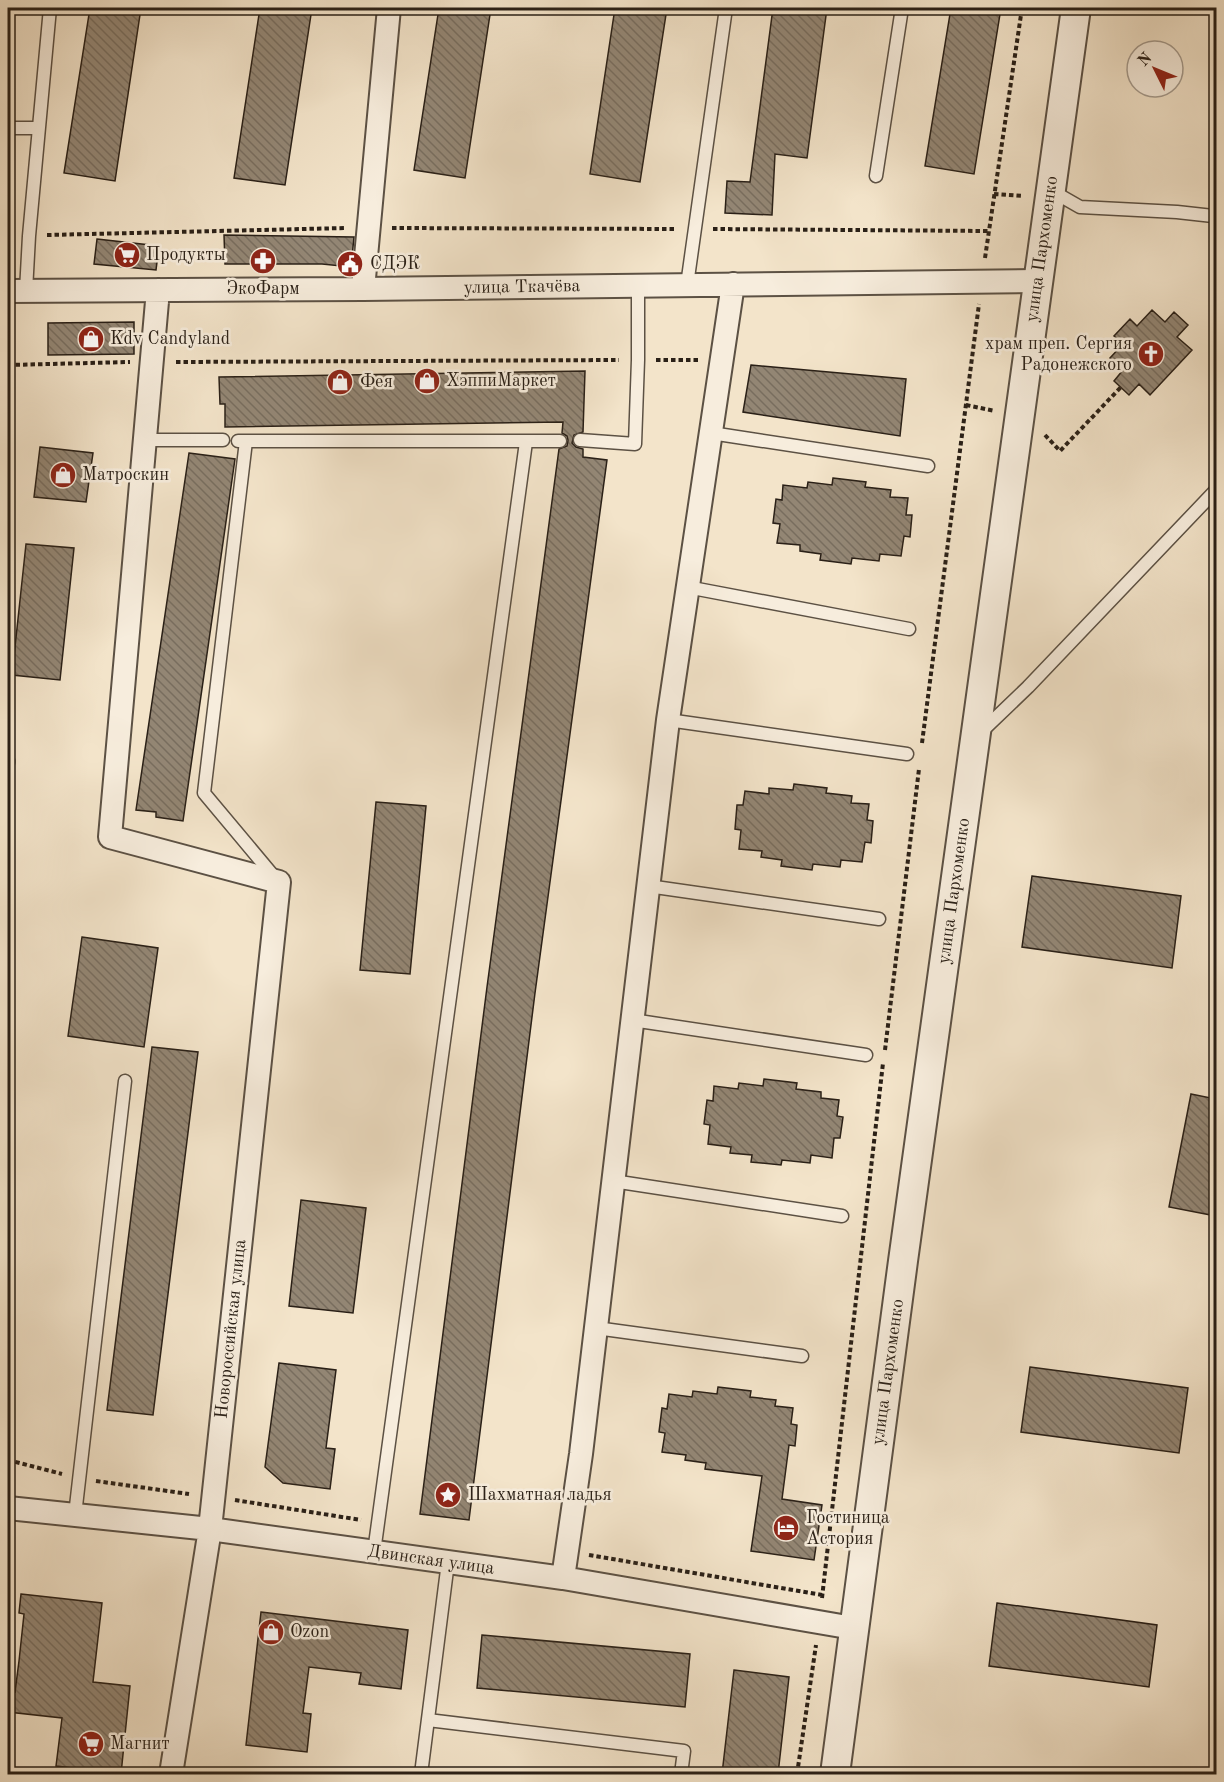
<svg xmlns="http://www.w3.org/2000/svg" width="1224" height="1782" font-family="'Old Standard TT',serif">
<defs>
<pattern id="building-back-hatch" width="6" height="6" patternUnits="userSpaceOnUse" patternTransform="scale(1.5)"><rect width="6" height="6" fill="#938674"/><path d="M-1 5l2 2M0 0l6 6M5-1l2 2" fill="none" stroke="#786d5e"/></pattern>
</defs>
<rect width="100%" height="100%" fill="#f3e4ca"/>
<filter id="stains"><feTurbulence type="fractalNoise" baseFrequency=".00333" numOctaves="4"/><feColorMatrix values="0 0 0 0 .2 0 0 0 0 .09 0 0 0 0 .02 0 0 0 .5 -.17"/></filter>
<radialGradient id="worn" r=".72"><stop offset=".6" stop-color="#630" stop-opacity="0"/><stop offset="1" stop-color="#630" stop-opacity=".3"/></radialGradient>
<!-- building -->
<path fill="url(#building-back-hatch)" stroke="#2a2017" stroke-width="1.5" d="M90,8H141L115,181L64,173Z
M260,8H312L285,185L234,178Z
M439,8H491L465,178L414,170Z
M615,8H667L640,182L590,174Z
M773,8H827L807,158L775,154L772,215L725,213L727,181L750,182Z
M951,8H1001L974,174L925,166Z
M224,235L354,237L351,267L322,264H225Z
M97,239L159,246L156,270L94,264Z
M1152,310L1165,322L1174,312L1188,325L1177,337L1192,350L1150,395L1139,384L1129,395L1114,381L1123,370L1110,358L1123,344L1114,336L1130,319L1137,326Z
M134,322V354L48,355V323Z
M751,365L906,379L900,436L743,412Z
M585,371L583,432L574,435L572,443L576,447L583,449V457L607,460L535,993L469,1520L420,1514L487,987L559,449L567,446L568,440L567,436L562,433L563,422L225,427V404H220L219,377Z
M40,447L93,453L86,502L34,497Z
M189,453L235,459L183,821L156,817V812L136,810Z
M833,478L866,482L865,487L891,490L890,497L908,498L906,515H912L910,537L904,536L901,556L880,554L879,561L852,558L851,564L820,560L821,554L800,551V545L777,543L780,524L773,523L776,499L782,500L783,485L807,488L808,482L832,485Z
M26,544L74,548L60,680L12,675Z
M794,784L827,788L826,793L852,796L851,803L869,804L867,820L873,821L871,843L865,842L862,862L841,860L840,867L813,864L812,870L781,866L782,860L761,857L762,851L739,849L741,830L735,829L737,805H743L745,791L769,794V788L793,790Z
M376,802L426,806L410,974L360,970Z
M1032,876L1181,896L1172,968L1022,947Z
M82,937L158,948L144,1047L68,1036Z
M152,1047L198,1052L153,1415L107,1410Z
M764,1079L797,1083L796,1089L821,1092V1098L839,1100L837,1116L843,1117L840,1138H834L832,1158L811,1155L810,1163L782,1160L781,1165L751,1162L752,1155L730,1153L731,1147L708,1144L710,1125L704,1124L707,1100L713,1101L714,1086L738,1089L739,1083L763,1086Z
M1191,1094L1216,1099V1216L1169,1207Z
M301,1200L366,1208L353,1313L289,1306Z
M279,1363L336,1370L326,1448L335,1449L330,1489L283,1483L265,1467Z
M1030,1367L1188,1388L1179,1453L1021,1432Z
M718,1387L751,1391L750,1397L776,1400L775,1406L793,1408L791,1424L797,1425L795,1446L789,1445L782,1499L822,1505L814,1560L751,1551L762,1476L705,1469L706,1463L685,1460L686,1455L662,1452L665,1433L659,1432L662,1408L667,1409L669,1394L692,1397L693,1391L717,1394Z
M21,1594L102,1603L93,1682L130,1686L121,1774L56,1766L62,1718L8,1712L10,1691L15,1692L19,1661L24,1614L19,1613Z
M997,1603L1157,1625L1149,1687L989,1666Z
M261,1612L408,1630L401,1689L359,1684L361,1673L309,1667L303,1713L311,1714L307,1752L246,1745Z
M482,1635L690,1654L685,1707L477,1688Z
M734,1670L789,1677L778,1774H722Z"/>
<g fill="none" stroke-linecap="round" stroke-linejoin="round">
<defs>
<path id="service" d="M8,128H39
M876,176L902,8
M1052,191L1080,207L1177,212L1213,216L1216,219
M687,285L726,8
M26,291L29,236L50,8
M711,433L928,466
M145,440H223
M580,440L635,444L638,360V286
M238,441H560
M246,441L204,793L276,879
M687,587L909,629
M668,720L907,754
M980,733L1028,687L1216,490
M8,760V763
M648,886L879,919
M632,1020L866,1055
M613,1181L842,1216
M596,1328L802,1356
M75,1515L125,1081
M374,1552L526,442
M428,1720L684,1751L681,1774
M421,1774L448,1562"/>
<path id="minor" d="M363,289L389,8
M158,290L110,837L279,882L210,1529L171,1774
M8,291L363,289L1037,281
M8,1508L210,1529L563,1578L853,1628
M563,1578L581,1454L668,720L733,284"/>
<path id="tertiary" d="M835,1774L903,1261L1076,8"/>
</defs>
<!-- service casing -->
<use href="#service" stroke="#5c5144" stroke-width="15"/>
<!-- minor casing -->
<use href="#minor" stroke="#5c5144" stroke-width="26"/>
<!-- tertiary casing -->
<use href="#tertiary" stroke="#5c5144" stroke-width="32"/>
<!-- path -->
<path stroke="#2a2017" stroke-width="4" stroke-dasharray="4.5 3" stroke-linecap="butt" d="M994,194L1023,196
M392,228L676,229
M713,229L989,231
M47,235L346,228
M985,258L1022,8
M656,360H700
M176,362L619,360
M8,365L130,362
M966,405L995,411
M1045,435L1060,451L1121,387
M922,743L979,304
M885,1050L919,769
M8,1460L62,1474
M96,1481L189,1494
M235,1500L361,1520
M589,1555L822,1595
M822,1598L883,1063
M797,1774L816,1645"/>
<!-- service -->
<use href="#service" stroke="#f7eddd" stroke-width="12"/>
<!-- minor -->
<use href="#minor" stroke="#f7eddd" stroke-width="22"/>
<!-- tertiary -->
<use href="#tertiary" stroke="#f7eddd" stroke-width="28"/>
</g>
<!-- icons -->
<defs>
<symbol id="supermarket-disc" viewBox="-11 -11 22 22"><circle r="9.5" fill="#8f2418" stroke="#f7eddd"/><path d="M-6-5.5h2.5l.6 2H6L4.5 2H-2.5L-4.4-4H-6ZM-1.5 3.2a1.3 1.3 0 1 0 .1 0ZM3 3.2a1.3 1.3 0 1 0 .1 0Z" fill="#fff"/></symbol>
<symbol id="pharmacy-disc" viewBox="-11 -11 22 22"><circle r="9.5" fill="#8f2418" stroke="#f7eddd"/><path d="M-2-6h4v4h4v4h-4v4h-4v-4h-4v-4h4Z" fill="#fff"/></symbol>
<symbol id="civic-disc" viewBox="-11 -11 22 22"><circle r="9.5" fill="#8f2418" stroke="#f7eddd"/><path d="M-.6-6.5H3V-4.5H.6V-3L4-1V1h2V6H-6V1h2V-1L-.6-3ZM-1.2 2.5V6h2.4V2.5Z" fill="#fff"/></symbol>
<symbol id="shop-disc" viewBox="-11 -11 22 22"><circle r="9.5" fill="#8f2418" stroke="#f7eddd"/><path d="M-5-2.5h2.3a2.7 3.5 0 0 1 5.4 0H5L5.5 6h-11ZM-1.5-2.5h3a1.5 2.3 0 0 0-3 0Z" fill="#fff"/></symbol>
<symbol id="church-disc" viewBox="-11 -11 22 22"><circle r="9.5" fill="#8f2418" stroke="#f7eddd"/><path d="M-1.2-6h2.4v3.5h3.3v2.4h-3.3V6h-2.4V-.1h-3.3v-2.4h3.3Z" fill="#fff"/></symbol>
<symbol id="sight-disc" viewBox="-11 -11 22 22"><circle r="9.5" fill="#8f2418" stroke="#f7eddd"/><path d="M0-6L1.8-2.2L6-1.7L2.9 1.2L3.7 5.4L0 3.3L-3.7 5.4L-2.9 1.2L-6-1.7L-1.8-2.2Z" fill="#fff"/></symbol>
<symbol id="hotel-disc" viewBox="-11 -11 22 22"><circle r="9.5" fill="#8f2418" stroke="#f7eddd"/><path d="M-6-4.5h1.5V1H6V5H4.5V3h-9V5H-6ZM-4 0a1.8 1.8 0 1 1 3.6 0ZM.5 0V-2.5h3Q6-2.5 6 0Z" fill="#fff"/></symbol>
</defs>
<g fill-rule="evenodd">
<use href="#supermarket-disc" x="112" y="240" width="30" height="30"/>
<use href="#pharmacy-disc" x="248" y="246" width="30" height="30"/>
<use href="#civic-disc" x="335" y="249" width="30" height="30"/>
<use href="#shop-disc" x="76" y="324" width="30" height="30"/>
<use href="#church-disc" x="1136" y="339" width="30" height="30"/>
<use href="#shop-disc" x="412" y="366" width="30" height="30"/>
<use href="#shop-disc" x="325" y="367" width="30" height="30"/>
<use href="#shop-disc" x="48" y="460" width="30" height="30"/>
<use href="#sight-disc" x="433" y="1480" width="30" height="30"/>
<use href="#hotel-disc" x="771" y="1513" width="30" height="30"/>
<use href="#shop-disc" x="256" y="1617" width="30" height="30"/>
<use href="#supermarket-disc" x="76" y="1729" width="30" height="30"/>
</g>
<g text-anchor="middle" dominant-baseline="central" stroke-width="5" stroke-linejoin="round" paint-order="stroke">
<!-- street labels -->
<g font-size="18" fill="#2a2017" stroke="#f7eddd">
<text transform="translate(1042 249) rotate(-82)">улица Пархоменко</text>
<text transform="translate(522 287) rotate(-1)">улица Ткачёва</text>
<text transform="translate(954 891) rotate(-82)">улица Пархоменко</text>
<text transform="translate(231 1329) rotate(-84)">Новороссийская улица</text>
<text transform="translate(888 1372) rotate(-82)">улица Пархоменко</text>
<text transform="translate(431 1560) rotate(8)">Двинская улица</text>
</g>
<!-- poi labels -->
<g font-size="18" fill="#2a2017" stroke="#f7eddd" text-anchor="start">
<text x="146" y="255">Продукты</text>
<text x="370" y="264">СДЭК</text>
<text x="263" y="289" text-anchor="middle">ЭкоФарм</text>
<text x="110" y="339">Kdv Candyland</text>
<text x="1132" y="344" text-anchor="end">храм преп. Сергия<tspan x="1132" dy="21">Радонежского</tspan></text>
<text x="446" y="381">ХэппиМаркет</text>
<text x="360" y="382">Фея</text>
<text x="82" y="475">Матроскин</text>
<text x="468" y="1495">Шахматная ладья</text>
<text x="806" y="1518">Гостиница<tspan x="806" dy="21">Астория</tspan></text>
<text x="290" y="1632">Ozon</text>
<text x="110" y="1744">Магнит</text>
</g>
</g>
<!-- margin -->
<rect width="1224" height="1782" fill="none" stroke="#f3e4ca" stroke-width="30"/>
<rect x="9" y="9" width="1206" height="1764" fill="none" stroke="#2a2017" stroke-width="3"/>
<rect x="15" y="15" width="1194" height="1752" fill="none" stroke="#2a2017" stroke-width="1.5"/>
<!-- north arrow -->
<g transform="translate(1155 69) rotate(313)"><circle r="28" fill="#f7eddd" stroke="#a59b8e" stroke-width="1.5"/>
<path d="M0-4.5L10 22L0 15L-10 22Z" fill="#8f2418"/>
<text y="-9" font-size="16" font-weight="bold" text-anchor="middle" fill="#2a2017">N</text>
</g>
<rect width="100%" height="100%" filter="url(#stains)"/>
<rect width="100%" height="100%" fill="url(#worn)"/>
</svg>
